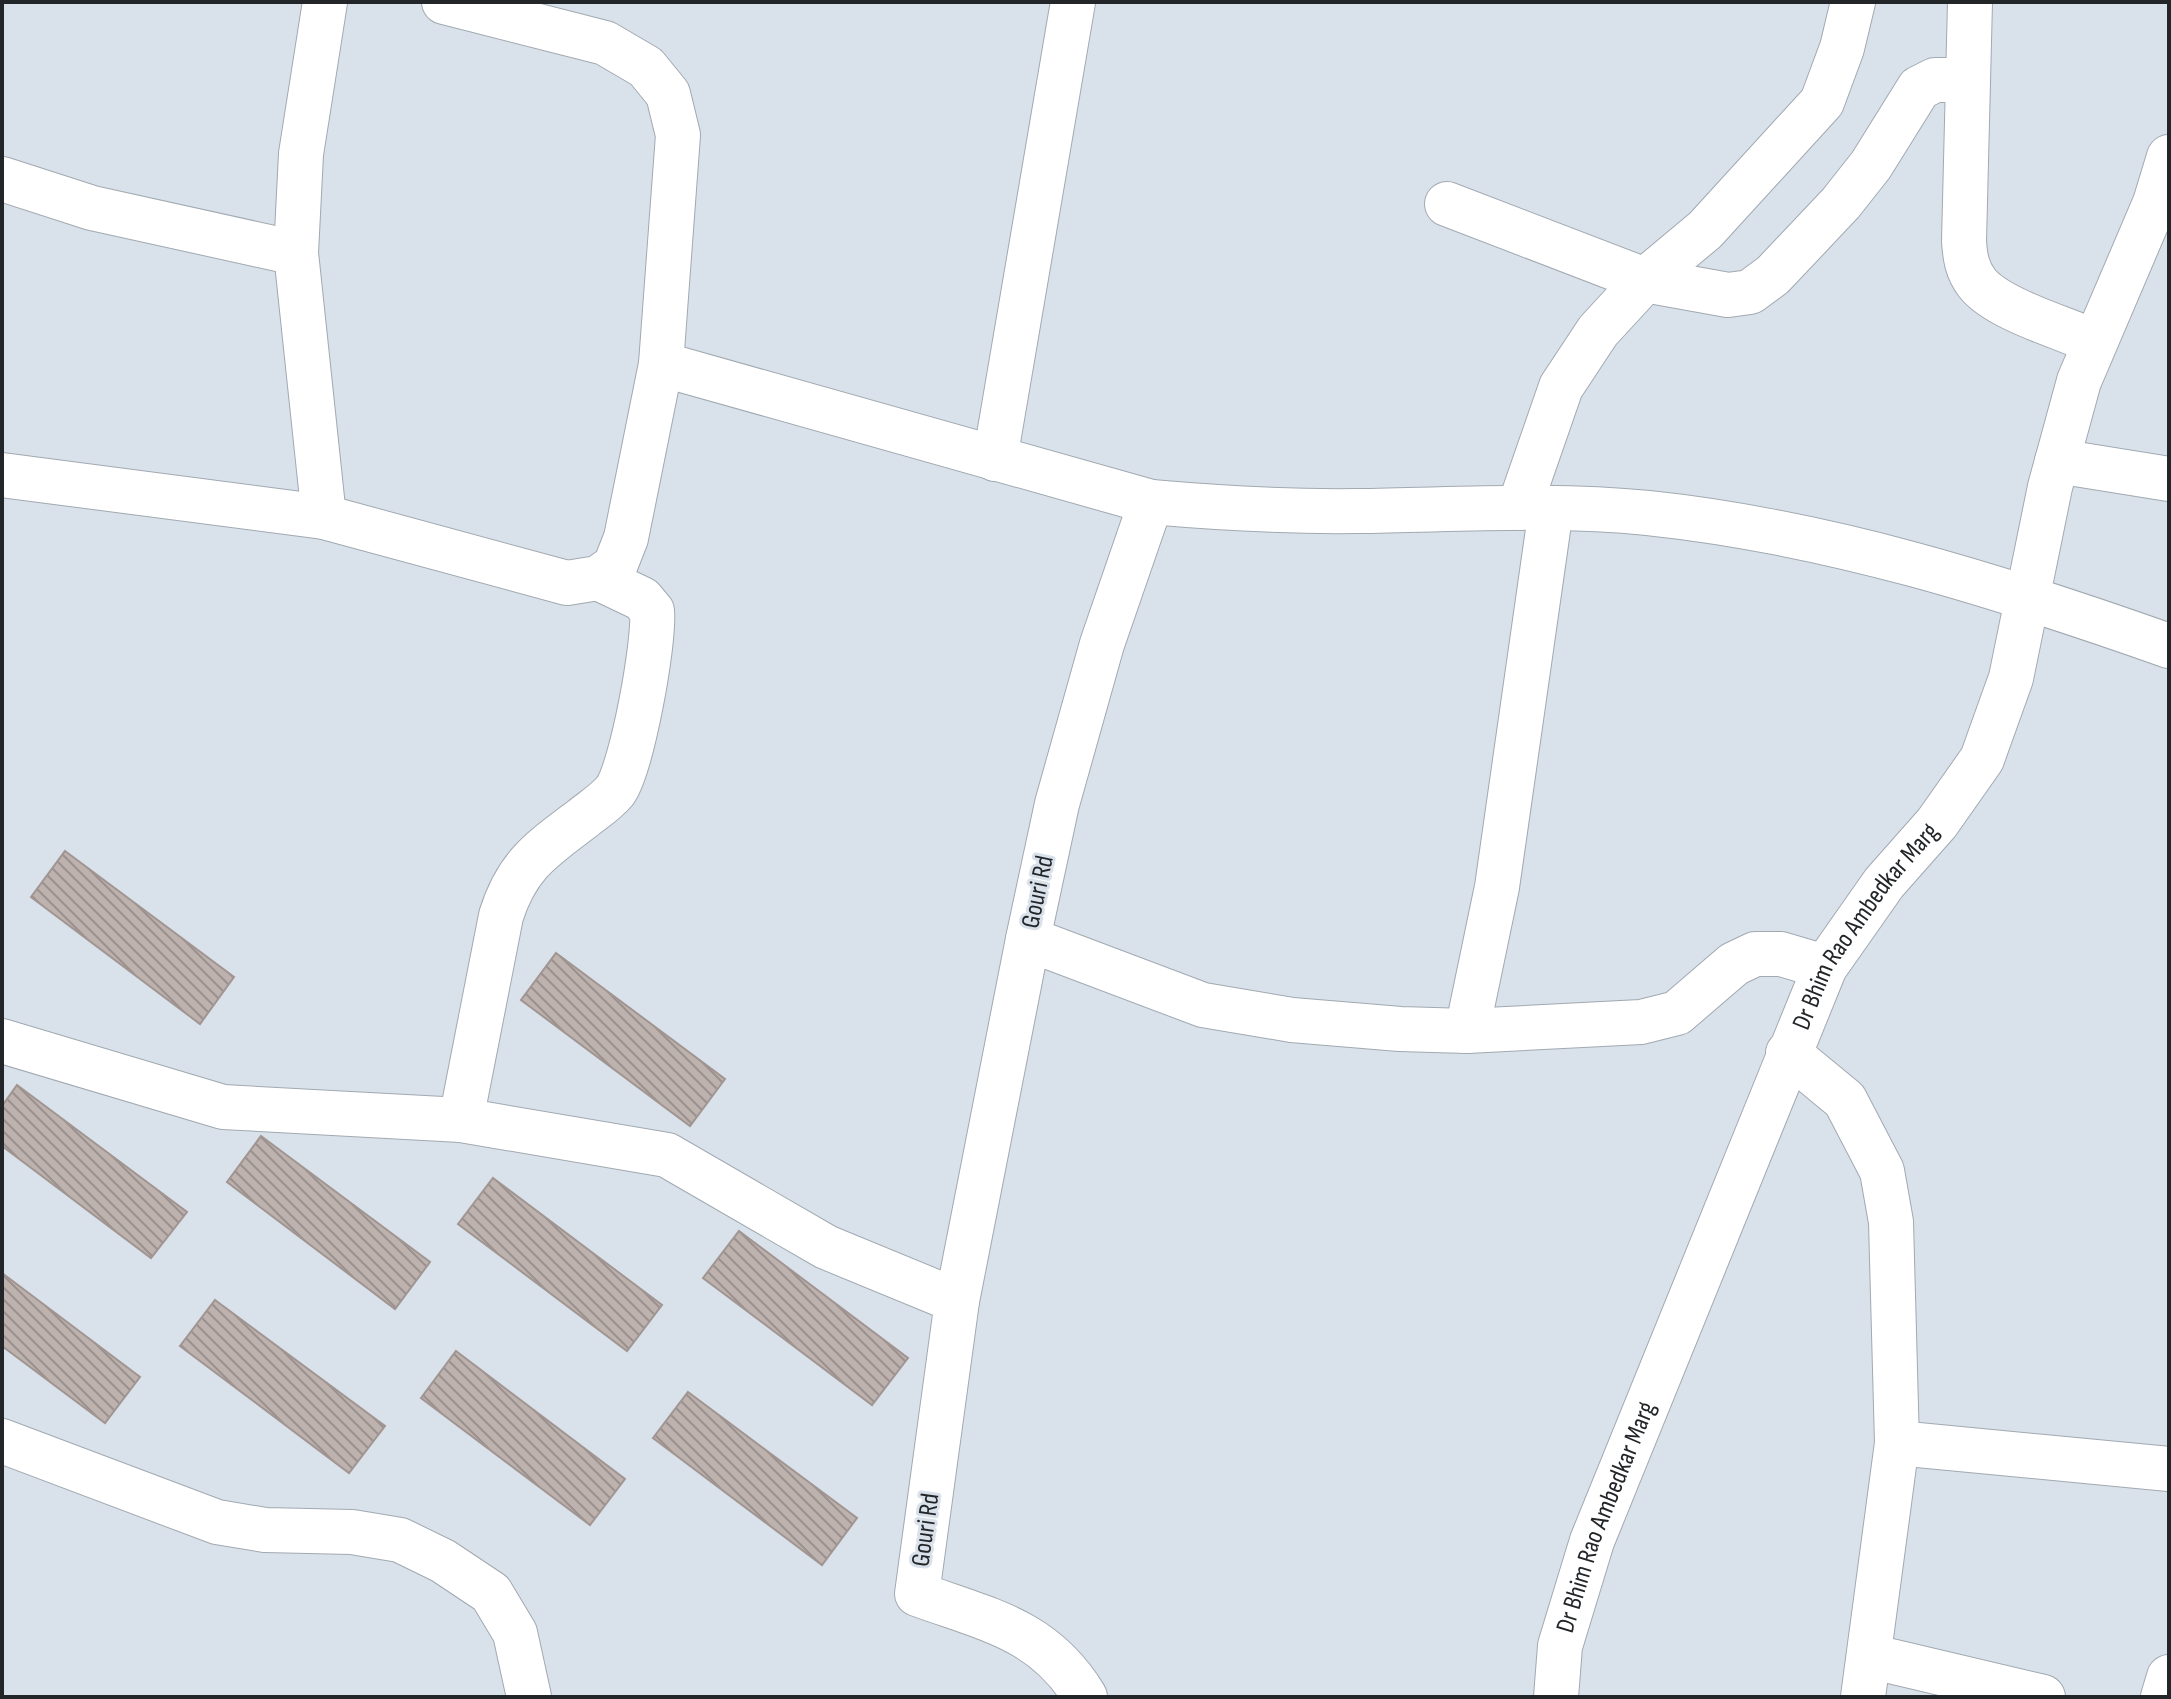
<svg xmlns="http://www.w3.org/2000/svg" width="2171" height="1699" font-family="'Sofia Sans Condensed',sans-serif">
<defs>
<pattern id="building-back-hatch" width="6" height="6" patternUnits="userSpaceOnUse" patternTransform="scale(2)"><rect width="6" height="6" fill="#beb2ae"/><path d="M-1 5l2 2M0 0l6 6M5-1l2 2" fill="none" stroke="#9a918e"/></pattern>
</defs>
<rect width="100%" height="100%" fill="#d9e1ea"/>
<!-- building -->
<path fill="url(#building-back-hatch)" stroke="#a19592" stroke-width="2" d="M65,851L234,977L200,1024L31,897Z
M556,953L725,1079L690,1126L521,1000Z
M17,1085L187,1212L151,1258L2,1146V1106Z
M261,1136L430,1262L395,1309L227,1182Z
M493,1178L662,1305L627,1351L458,1224Z
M739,1231L908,1358L872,1405L703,1278Z
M2,1273L140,1377L105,1423L2,1346Z
M215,1300L385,1426L349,1473L180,1346Z
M456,1351L625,1479L590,1525L421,1398Z
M688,1392L857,1518L822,1565L653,1438Z"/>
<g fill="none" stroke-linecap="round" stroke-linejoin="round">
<defs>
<g id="minor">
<path d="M1970,2L1964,241C1965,257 1967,270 1977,283C1997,309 2064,328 2095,342"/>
<path d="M2,179L92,208L296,253"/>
<path d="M1447,204L1645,280L1728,295L1750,292L1773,275L1841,203L1871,165L1919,88L1935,80H1968"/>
<path d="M661,364L1151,502L1102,644L1057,804L1028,939L957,1301L917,1594C988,1620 1044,1629 1085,1697"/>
<path d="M995,459L1073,2"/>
<path d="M2057,461L2169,479"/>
<path d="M2,475L324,517L567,583L598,578L615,566L626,538L661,364L678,135L668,94L646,67L605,43L444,2"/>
<path d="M1151,502C1220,508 1287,512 1357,511C1453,510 1551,503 1648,513C1828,532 1999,586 2169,646"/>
<path d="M1519,508L1561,387L1598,331L1645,280L1705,230L1822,102L1842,48L1853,2"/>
<path d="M324,517L296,253L301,154L325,2"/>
<path d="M1028,939L1203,1005L1292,1020L1400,1029L1467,1031L1641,1022L1677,1013L1734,964L1755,954H1781L1825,967"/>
<path d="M1467,1031L1497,887L1551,509"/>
<path d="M2,1041L223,1107L461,1120L667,1155L826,1247L957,1301"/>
<path d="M1788,1053L1845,1100L1882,1171L1891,1222L1897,1443L1863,1697"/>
<path d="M461,1120L501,916C517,865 541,850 582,819C593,810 606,802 615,791C632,768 655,641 652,611L642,599L598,578"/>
<path d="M2,1441L217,1522L265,1530L352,1532L400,1540L443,1561L491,1593L515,1633L529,1697"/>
<path d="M1897,1443L2169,1469"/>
<path d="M1869,1656L2043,1697"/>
<path id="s1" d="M1556,1697L1560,1646L1592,1541L1825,967L1884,883L1937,823L1982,759L2011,678L2050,487L2079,381L2155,203L2169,157"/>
<path d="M2163,1697L2169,1677"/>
</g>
</defs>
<!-- minor casing -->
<use href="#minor" stroke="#a1a9b1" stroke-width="46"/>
<!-- minor -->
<use href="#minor" stroke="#fff" stroke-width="44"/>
</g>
<g text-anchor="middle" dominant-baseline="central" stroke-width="6" stroke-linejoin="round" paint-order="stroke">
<!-- street labels -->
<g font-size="26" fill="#232629" stroke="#d9e1ea">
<text transform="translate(1038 892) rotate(-78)">Gouri Rd</text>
<text stroke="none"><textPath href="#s1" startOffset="836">Dr Bhim Rao Ambedkar Marg</textPath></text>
<text stroke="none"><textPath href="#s1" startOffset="188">Dr Bhim Rao Ambedkar Marg</textPath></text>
<text transform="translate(926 1530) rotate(-82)">Gouri Rd</text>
</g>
</g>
<!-- border -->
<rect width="2171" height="1699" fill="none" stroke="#232629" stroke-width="8"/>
</svg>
